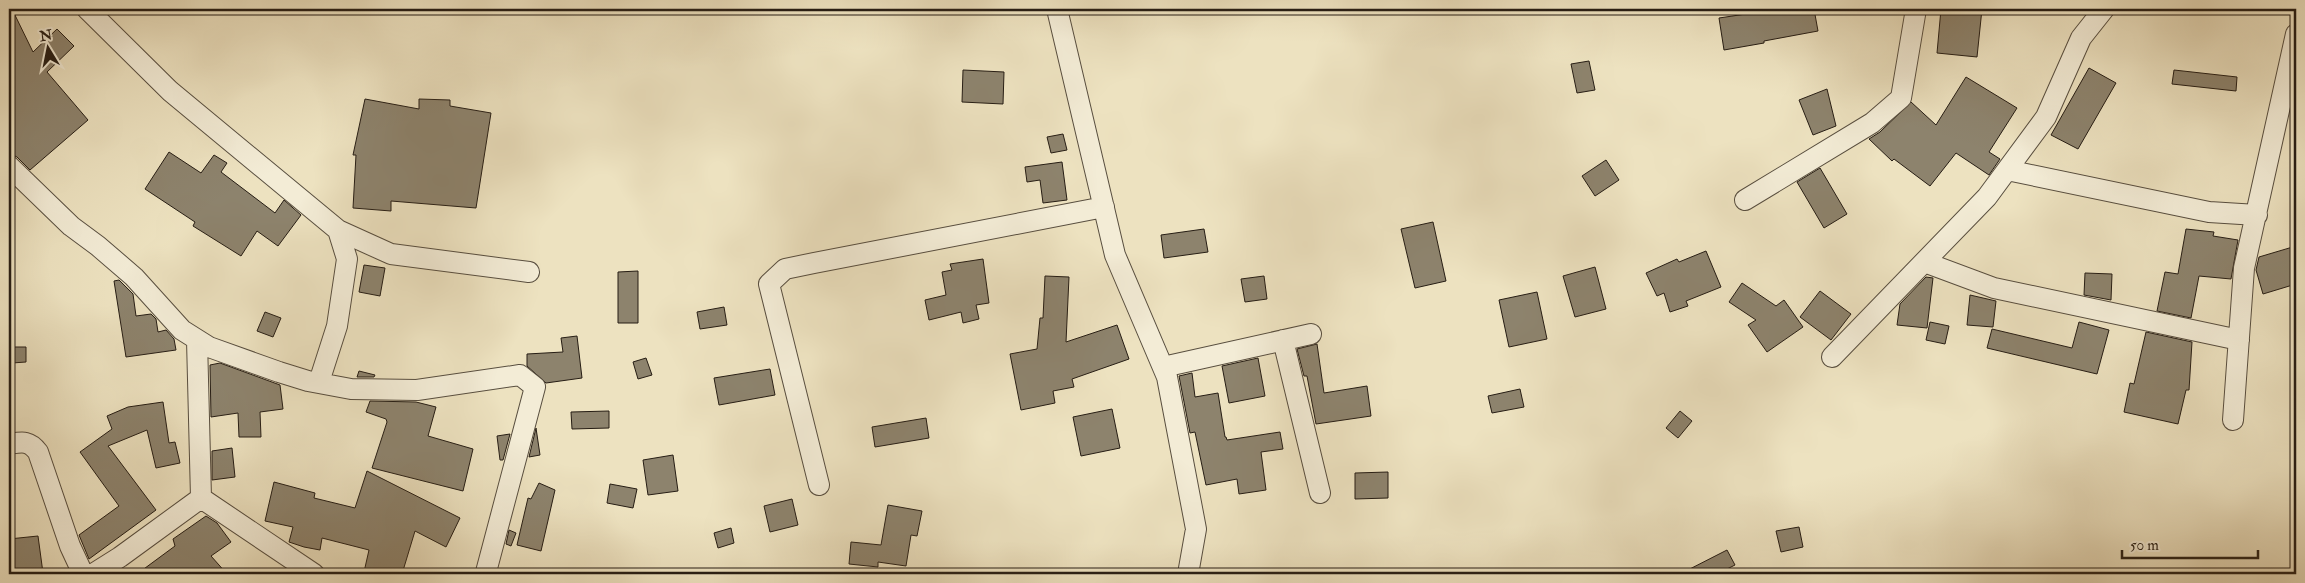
<svg xmlns="http://www.w3.org/2000/svg" width="2305" height="583" font-family="'IM FELL Double Pica',serif">
<rect width="100%" height="100%" fill="#ede2c0"/>
<filter id="stains"><feTurbulence type="fractalNoise" baseFrequency=".004" numOctaves="4"/><feColorMatrix values="0 0 0 0 .2 0 0 0 0 .09 0 0 0 0 .02 0 0 0 .5 -.17"/></filter>
<radialGradient id="worn" r=".72"><stop offset=".6" stop-color="#630" stop-opacity="0"/><stop offset="1" stop-color="#630" stop-opacity=".3"/></radialGradient>
<!-- building -->
<path fill="#8d836d" stroke="#261d14" d="M9,9H12L33,52L57,29L74,46L47,72L88,120L30,170L17,157L9,153Z
M1773,9H1814L1818,31L1764,41V43L1724,50L1719,18L1773,10Z
M1941,9H1982L1977,57L1937,53Z
M1589,61L1595,90L1577,93L1571,64Z
M2089,68L2116,83L2078,149L2051,135Z
M963,70L1004,72L1003,104L962,102Z
M2174,70L2237,77L2236,91L2172,84Z
M1966,77L2017,108L1989,152L2000,159L1989,175L1956,153L1930,186L1894,159L1892,161L1869,139L1880,132L1911,102L1936,125Z
M1827,89L1836,126L1813,135L1799,100Z
M365,99L419,109V99L450,100V106L491,113L476,208L391,201V211L353,208L356,155H353Z
M1063,134L1067,150L1051,153L1047,137Z
M169,152L201,173L214,155L227,163L221,172L275,213L284,200L301,215L278,246L257,231L241,256L193,226L195,222L145,189Z
M1606,160L1619,180L1595,196L1582,176Z
M1062,162L1067,200L1043,203L1040,180L1027,182L1025,167Z
M1820,168L1847,214L1824,228L1797,182Z
M1433,222L1446,281L1415,288L1401,229Z
M1204,229L1208,252L1164,258L1161,235Z
M2186,229L2214,232L2213,236L2238,240L2231,279L2199,276L2191,318L2157,311L2165,272L2178,274Z
M2296,246V284L2263,294L2256,270L2259,257Z
M1706,251L1721,287L1686,301L1688,306L1670,312L1664,293L1657,296L1646,273L1677,259L1679,262Z
M983,259L989,303L976,305L979,319L963,323L961,312L929,320L925,300L946,295L942,272L952,270L950,264Z
M364,265L385,268L380,296L359,292Z
M1595,267L1606,309L1575,317L1563,276Z
M638,271V323H618V272Z
M2085,273L2112,274L2111,300L2084,295Z
M1045,276L1069,277L1066,342L1117,325L1129,359L1072,379L1074,387L1053,391L1055,403L1021,410L1010,354L1037,349L1040,318H1043Z
M1264,276L1267,299L1245,302L1241,279Z
M1926,277L1933,278L1927,328L1897,325L1900,304Z
M119,280L133,294L136,316L151,314L156,319L158,332L166,330L174,339L176,350L126,357L114,281Z
M1742,283L1776,306L1784,300L1803,327L1767,352L1748,325L1756,320L1729,302Z
M1820,291L1851,314L1831,340L1800,317Z
M1537,292L1547,339L1509,347L1499,300Z
M1970,295L1996,301L1993,327L1967,325Z
M724,307L727,325L700,329L697,312Z
M265,312L281,318L273,337L257,331Z
M1930,322L1949,326L1945,344L1926,340Z
M2079,322L2109,330L2097,374L1987,348L1992,329L2072,348Z
M2146,332L2192,342L2189,390H2186L2178,424L2124,412L2130,383L2134,384Z
M577,336L582,378L546,383L527,366V354L563,352L561,338Z
M1317,344L1324,393L1367,386L1371,416L1316,424L1307,376H1304L1297,349Z
M12,347H26V362L12,363Z
M646,358L652,375L638,379L633,362Z
M1258,358L1265,396L1229,403L1222,366Z
M220,363L280,385L283,409L260,412L261,437H239L238,413L211,417L210,365Z
M770,369L775,395L719,405L714,378Z
M359,371L375,375L374,377H357Z
M1192,373L1195,397L1218,393L1225,437H1226L1227,440L1280,432L1283,449L1261,452L1266,490L1239,494L1237,479L1206,485L1195,432L1190,433L1179,376Z
M1520,389L1524,407L1492,413L1488,396Z
M370,401L416,402L436,407L428,436L473,449L463,491L372,468L387,422L386,419L366,412Z
M163,402L169,443L175,442L180,463L156,468L147,430L108,446L156,510L89,559L79,535L119,506L80,452L112,429L107,416L128,407Z
M1112,409L1120,448L1081,456L1073,417Z
M609,411V428L572,429L571,412Z
M1680,411L1692,421L1678,438L1666,428Z
M926,418L929,438L875,447L872,427Z
M536,428L540,455L529,457Z
M510,434L503,460H500L497,436Z
M232,448L235,477L212,480V451Z
M673,455L678,491L648,495L643,460Z
M367,471L460,518L446,547L415,531L402,574H374L364,572L369,550L322,538L320,550L304,547L289,542L293,527L265,521L274,482L315,493L314,498L355,508Z
M1388,472V498L1355,499V473Z
M539,483L555,490L541,551L517,545L528,498L531,499Z
M610,484L637,489L633,508L607,503Z
M792,499L798,525L770,532L764,506Z
M888,505L922,511L917,536L911,535L906,566L878,562V567L849,564L851,542L881,545Z
M206,516L217,523L231,542L211,556L227,574H137L175,546L173,539Z
M1799,527L1803,547L1781,552L1776,531Z
M731,528L734,543L718,548L714,533Z
M509,530L516,533L511,546L506,544Z
M38,536L43,573L9,574V539Z
M1727,550L1735,565L1717,574H1680Z"/>
<g fill="none" stroke-linecap="round" stroke-linejoin="round">
<defs>
<path id="street" d="M87,9L170,91L338,230L391,254L529,272
M1057,9L1115,255L1167,377L1196,529L1188,574
M9,166L71,226L98,246L134,277L182,330L209,347L279,372L308,381L351,389L417,390L520,375L535,387L486,572
M2007,170L2209,212L2257,215
M1745,200L1872,123L1901,98L1916,9
M1924,262L1994,288L2239,340
M1283,340L1320,493
M1832,357L1987,197L2046,117L2081,38L2104,9
M1163,367L1311,334
M319,382L337,326L347,259L338,230
M2233,420L2244,268L2296,34
M9,444C22,442 29,440 38,452L70,546L83,574
M819,485L769,284L785,269L814,263L1104,207
M201,498L314,574
M93,574L120,557L201,498L197,340"/>
</defs>
<!-- street casing -->
<use href="#street" stroke="#584e3f" stroke-width="22"/>
<!-- street -->
<use href="#street" stroke="#f3ecd6" stroke-width="20"/>
</g>
<!-- margin -->
<rect width="2305" height="583" fill="none" stroke="#ede2c0" stroke-width="30"/>
<rect x="10" y="10" width="2285" height="563" fill="none" stroke="#261d14" stroke-width="2.5"/>
<rect x="15" y="15" width="2275" height="553" fill="none" stroke="#261d14"/>
<!-- north arrow -->
<g transform="translate(48 48) rotate(350)" stroke="#f3ecd6" stroke-width="4" paint-order="stroke">
<path d="M0-4L9 19L0 12L-9 19Z" fill="#261d14"/>
<text y="-8" font-size="14" font-weight="bold" text-anchor="middle" fill="#261d14">N</text>
</g>
<!-- scale -->
<path d="M2122 550v8h136v-8" fill="none" stroke="#261d14" stroke-width="2.5"/>
<text x="2130" y="550" font-size="15" fill="#261d14" stroke="#f3ecd6" stroke-width="4" paint-order="stroke">50 m</text>
<rect width="100%" height="100%" filter="url(#stains)"/>
<rect width="100%" height="100%" fill="url(#worn)"/>
</svg>
